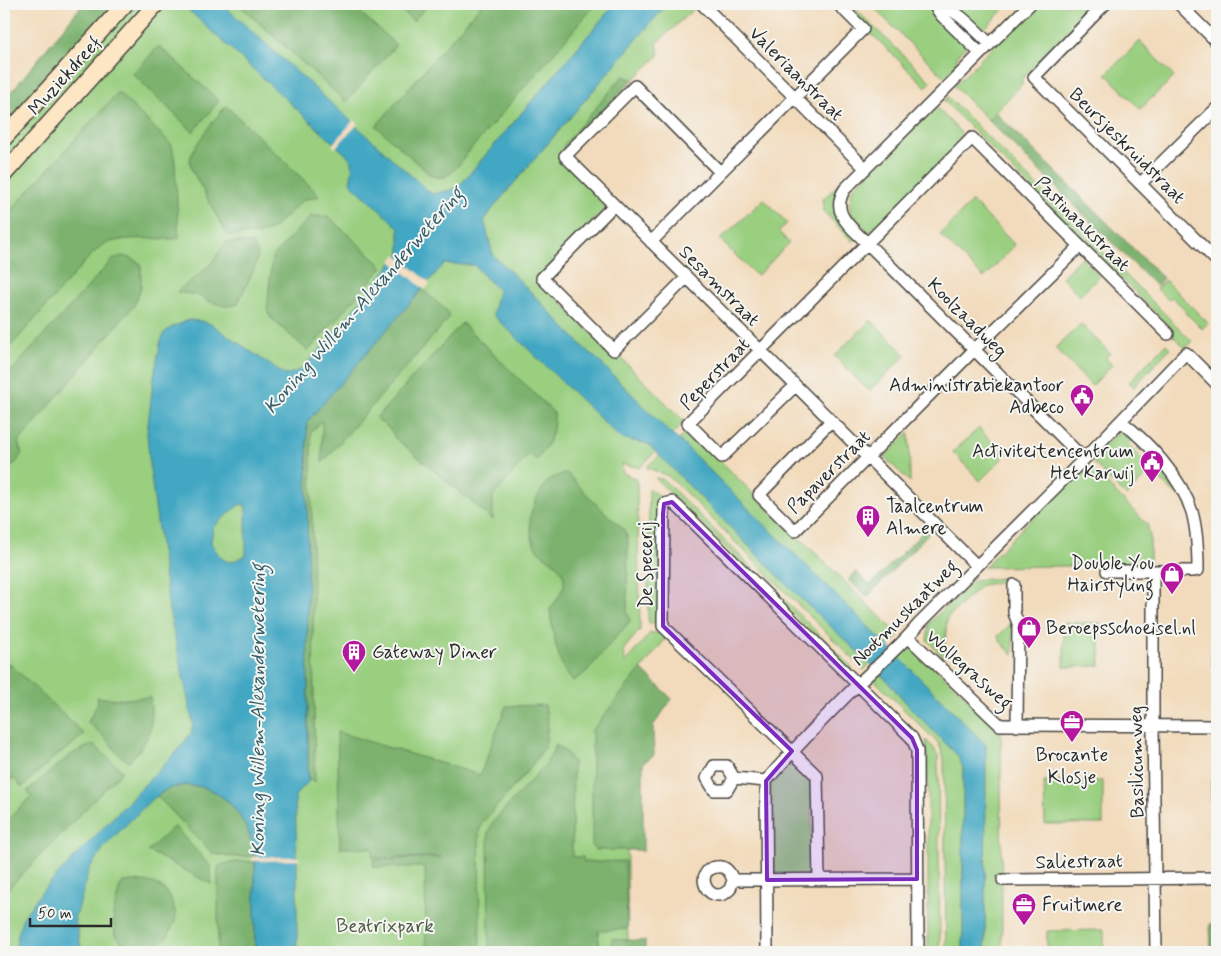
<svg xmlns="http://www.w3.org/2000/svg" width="1221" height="956" font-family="Mynerve,sans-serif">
<rect width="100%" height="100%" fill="#f6f6f2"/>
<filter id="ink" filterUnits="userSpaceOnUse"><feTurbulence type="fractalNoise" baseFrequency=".02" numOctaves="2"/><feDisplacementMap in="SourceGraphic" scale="10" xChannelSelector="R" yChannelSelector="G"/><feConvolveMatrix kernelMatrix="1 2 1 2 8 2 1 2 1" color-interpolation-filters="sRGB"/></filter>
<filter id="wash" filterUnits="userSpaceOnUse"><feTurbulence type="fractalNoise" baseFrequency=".0096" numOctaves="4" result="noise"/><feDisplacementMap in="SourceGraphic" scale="20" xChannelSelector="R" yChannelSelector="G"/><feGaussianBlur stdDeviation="1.12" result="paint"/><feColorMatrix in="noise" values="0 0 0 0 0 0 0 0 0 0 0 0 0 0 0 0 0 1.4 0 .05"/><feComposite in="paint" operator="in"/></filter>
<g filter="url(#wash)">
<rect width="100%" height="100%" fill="#f2dbbc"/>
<!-- green -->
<path fill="#9acf80" stroke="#627d56" d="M130,4H152L4,167V145Z
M161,4H168L172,7L175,4H615L460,185L454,189L433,194L399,231V240L435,274L444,264L474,265L498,290L631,441L648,443L656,451L640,468L622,464L623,473L635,478L637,483L640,630L624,649L625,663L650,633H662L667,637L625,690L628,952H4V180Z
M667,4H699L657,43L659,55L633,80L623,76L564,150L558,157L608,206L538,279L617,359L620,357L685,422L672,435L595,357L588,352L523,284L493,255L484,221L497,203Z
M846,4H850L931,82L926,87L875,37L872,36L855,19L857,15Z
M870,4H926L936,13L967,45L958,55L954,68L945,78Z
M949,4H1009L983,30Z
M1036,4H1094L1021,80L1023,83L988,120L954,86Z
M1140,41L1174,77L1140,109L1106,74Z
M948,97L1192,341L1185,348L1171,334L1174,331L944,101Z
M936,107L966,138L870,232L854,219L849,207L852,189Z
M854,169L856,173L838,193L857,238L853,242L824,212L823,199Z
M764,199L787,223L779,232L789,243L757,276L720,240Z
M972,201L1015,245L984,278L940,235Z
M1081,257L1100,276L1080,296L1062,277Z
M1165,280L1208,323L1202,329L1185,312L1186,310L1172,297L1168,300L1156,288Z
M871,320L906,355L869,391L834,356Z
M1081,324L1110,353L1106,358L1112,365L1092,386L1055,348Z
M1166,344L1170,348L1134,387L1129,382Z
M979,428L1005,456L980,481L953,452Z
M689,429L789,530L800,540L801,539L899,635L888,647L679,440Z
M909,432L910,482L884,457Z
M1121,432L1127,434L1133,439L1127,444L1152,469L1158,464L1178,490L1175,494L1151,471L1126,496L1108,479L1112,474L1110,472L1106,476L1091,460L1114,436Z
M660,455L796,594L871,663L864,670L680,487L668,476L646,467Z
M1086,463L1147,524L1150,535V565L984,567Z
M655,478L663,479L833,648L851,666L854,674Z
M649,489L660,497V619L659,620L652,624L649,623L648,617Z
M1003,578L1002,582L982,585L947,618L944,658L927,640L929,623L974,580Z
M1013,622V655L999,640L998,636Z
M1212,622H1217V666H1212Z
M1064,623H1100V666L1064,667Z
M911,645L1001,730L1002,952H985L986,745L899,657Z
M880,673L909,706L958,756L963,768V952H946L944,758L939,744L873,679Z
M926,740L933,747L938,756L940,952H928V781Z
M791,760L795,762L812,780V873L809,876L773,875L771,871L770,784Z
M1211,780H1217V826H1211Z
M1103,781V824H1045L1044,782Z
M1104,930V952H1047V931Z"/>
<!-- forest -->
<path fill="#7bb26e" stroke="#536e4c" d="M83,4H121L4,133V101Z
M238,4H351L396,45L346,102Z
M394,4H429L413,21Z
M482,4H596L466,155C457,167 446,185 429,174L376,126Z
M159,46L219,101L193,132L133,74Z
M623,76L633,80L564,150L563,146Z
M118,92L172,145L175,163L179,238L175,239C156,239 119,236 103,245C99,248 95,252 91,255L4,354V218Z
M226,106L278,155L320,196L303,200L272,229L260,234L227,235L192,170C191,167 190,164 190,162C190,148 217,117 226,106Z
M995,112L1163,278L1156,286L988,120Z
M311,216H328L383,267L308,351L271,318L267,311L272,257Z
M226,242L252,243L258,254L255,267L237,305L225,306L211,302L197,295L177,292L211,264Z
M122,256L131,258L141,264V287L135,304L18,443L22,453C17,462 13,467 4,471V379L113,259Z
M422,289L448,312L449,318L322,463V421L311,432L315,782L308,780L307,422Z
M462,323L554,413C555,433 549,444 537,460L529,454L493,496V520L394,437L392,431L376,418Z
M567,473L593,501L624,530L628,539L627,613L630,621L586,672L574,681C559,674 551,625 550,609C556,601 566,588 564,578C561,560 537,558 533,541C531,535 530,524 530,518C531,508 542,487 549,480C554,477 561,474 567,473Z
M926,529L929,533L867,597L848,580L856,572L870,585Z
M4,662L10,664L15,669L84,734L67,749L59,753L22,787L13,778L4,788Z
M641,669L672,699L653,726L654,755L643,763V852L640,850H595L592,847V730Z
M97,697C116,700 131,699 150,697C151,708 152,721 150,732C147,742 136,754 129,761C118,757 114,747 106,739C100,733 94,727 88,722L98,703Z
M545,705L548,724L545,747L529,769L482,823L479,832L480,952H426L425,867H374L373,860L441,857L373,858L372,848H340L337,732L480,775L506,706Z
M93,744L122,771L4,893V824L31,796L27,791L72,754Z
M556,745L566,752L573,762L572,857H583L584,862L625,861L627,929L598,931L600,952H489L488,833L493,822L546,764Z
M184,785C190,786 197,786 203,787C225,794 241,813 249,833C250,837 252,841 253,844C254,849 252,851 255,856C241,857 225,858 212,853L157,796L167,789Z
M174,826L211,867V884L148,851Z
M243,861L255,862V952H218V867C224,862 234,863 243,861Z
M133,881L153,883L164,889L171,899L176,915L175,921L168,936L161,943L149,946H136L123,943L115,936L113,914L120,886L123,882Z
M1210,924H1217V952H1211Z
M612,939L645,941V952H612Z"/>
<!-- water -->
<path fill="#43a7c3" stroke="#376977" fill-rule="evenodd" d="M182,4H222L428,191L433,194L454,189L460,185L615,4H667L497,203L484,220L493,255L523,284L588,352L595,357L669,432L681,442L899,657L986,745L985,952H963V768L958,756L909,706L880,673L796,594L648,444L620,438L493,315L498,290L474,265L444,264L307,422L308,782L295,796L297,859V952H255V856L253,853V844L247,829L239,815L229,802L215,792L203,787L184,785L167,789L151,800L105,846L89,869L77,914L74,916L82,952H15L17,939L22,919L42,891L180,748L191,733L193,724L169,610L150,469L147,433L153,382L160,344L164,333L172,327L189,320L201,321L211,324L285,375L301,370L329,340L400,253L399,228L350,183C351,175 354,167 351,159ZM240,504L246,506V555C226,567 223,562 211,543L213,527Z"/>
<!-- pier -->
<path fill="#f2dbbc" d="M354,120L358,124L335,148L332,145Z
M396,254L430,283L425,290L391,261Z
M252,857H299V860L252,861Z"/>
</g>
<g filter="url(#ink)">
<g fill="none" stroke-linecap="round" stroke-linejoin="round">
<defs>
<path id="street" d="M704,4L703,5L865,168
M933,4L942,16L980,53
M934,4C956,7 974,29 990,44
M1030,4L845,189C829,213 852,228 868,244L1084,459
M1105,4L1034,77L1217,261
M1179,4L1217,42
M720,172L635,86L565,156L977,566
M1140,184L1217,108
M614,205L542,278L614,350L686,278
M651,242L863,29L838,4
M795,386L722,457L688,423L972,138L1168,334
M831,421L759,495L795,531L975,349L1080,246
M1107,571H1194L1198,570C1198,551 1197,530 1192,512C1181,477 1149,443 1121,421
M1153,572V726L1156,952
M1014,585V613L1018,623L1017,726
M908,637L1000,725L1217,726
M734,778L727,766H714L707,778L714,790H727L734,778L766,781
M733,880C730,872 726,865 716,867C695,870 705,901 723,894C726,893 728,891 730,889L733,880L917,879
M819,880L817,776L663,626L664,504L672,502L678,507L912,738L917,750L918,952
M1003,880L1217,878
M767,952L766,781C795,748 826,716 857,685C877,666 900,647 918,625L1084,459L1186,353L1217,384"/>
<path id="secondary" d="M4,138L125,4
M4,174L156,4"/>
</defs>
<!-- street casing -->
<use href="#street" stroke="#494541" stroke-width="14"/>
<!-- secondary casing -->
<use href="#secondary" stroke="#494541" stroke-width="19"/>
<!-- street -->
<use href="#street" stroke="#fff" stroke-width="11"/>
<!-- secondary -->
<use href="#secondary" stroke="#fce6c4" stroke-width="16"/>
</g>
</g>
<!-- marked area -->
<path fill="#7b2cbf" fill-opacity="0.2" stroke="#7b2cbf" stroke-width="4" stroke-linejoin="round" d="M672,502L912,738L917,750V879L767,880L766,781L792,751L663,626V514L664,504Z"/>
<!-- icons -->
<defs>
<symbol id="civic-pin" viewBox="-11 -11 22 30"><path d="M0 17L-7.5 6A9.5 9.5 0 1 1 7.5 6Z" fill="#b5179e" stroke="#f6f6f2"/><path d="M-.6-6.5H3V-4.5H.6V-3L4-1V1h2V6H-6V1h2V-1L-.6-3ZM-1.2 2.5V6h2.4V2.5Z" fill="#fff"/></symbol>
<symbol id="building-pin" viewBox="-11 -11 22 30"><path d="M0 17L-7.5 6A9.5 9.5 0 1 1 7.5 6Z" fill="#b5179e" stroke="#f6f6f2"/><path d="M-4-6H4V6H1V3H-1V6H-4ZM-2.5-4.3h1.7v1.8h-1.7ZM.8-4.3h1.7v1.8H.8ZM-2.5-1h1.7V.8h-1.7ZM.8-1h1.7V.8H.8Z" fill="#fff"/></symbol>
<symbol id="shop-pin" viewBox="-11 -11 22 30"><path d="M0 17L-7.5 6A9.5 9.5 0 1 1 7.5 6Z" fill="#b5179e" stroke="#f6f6f2"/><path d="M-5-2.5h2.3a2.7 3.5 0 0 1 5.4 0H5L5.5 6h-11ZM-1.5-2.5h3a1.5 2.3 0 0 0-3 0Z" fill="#fff"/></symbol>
<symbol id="office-pin" viewBox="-11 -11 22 30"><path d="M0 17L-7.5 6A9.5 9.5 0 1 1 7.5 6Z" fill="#b5179e" stroke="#f6f6f2"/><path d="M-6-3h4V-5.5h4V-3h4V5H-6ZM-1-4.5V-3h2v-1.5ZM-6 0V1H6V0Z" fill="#fff"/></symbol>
</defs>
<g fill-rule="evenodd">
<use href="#civic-pin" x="1068" y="382" width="28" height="38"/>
<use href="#civic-pin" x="1138" y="448" width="28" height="38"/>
<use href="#building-pin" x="854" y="503" width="28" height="38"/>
<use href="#shop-pin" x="1158" y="560" width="28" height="38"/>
<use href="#shop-pin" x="1015" y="614" width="28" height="38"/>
<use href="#building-pin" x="340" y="638" width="28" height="38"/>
<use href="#office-pin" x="1058" y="708" width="28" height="38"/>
<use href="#office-pin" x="1010" y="891" width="28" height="38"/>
</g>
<g text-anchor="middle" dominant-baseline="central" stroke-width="4" stroke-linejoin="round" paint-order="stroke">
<!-- street labels -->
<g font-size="19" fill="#2b2b2b" stroke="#f6f6f2">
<text transform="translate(796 74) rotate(45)">Valeriaanstraat</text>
<text transform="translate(65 76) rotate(-48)">Muziekdreef</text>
<text transform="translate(1127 146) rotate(45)">Beursjeskruidstraat</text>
<text transform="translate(1082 224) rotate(45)">Pastinaakstraat</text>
<text transform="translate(719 286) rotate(45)">Sesamstraat</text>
<text transform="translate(967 318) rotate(45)">Koolzaadweg</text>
<text transform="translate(715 374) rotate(-46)">Peperstraat</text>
<text transform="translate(829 472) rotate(-45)">Papaverstraat</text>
<text transform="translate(646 565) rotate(-90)">De Specerij</text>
<text transform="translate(905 613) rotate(-45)">Nootmuskaatweg</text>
<text transform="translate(969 670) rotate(42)">Wollegrasweg</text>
<text transform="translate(1137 762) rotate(-91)">Basilicumweg</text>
<text transform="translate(1079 862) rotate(-1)">Saliestraat</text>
</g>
<!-- poi labels -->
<g font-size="19" fill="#2b2b2b" stroke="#f6f6f2" text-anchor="start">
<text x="1064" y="385" text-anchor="end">Administratiekantoor<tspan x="1064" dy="22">Adbeco</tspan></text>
<text x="1134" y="451" text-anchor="end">Activiteitencentrum<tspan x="1134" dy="22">Het Karwij</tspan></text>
<text x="886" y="506">Taalcentrum<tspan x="886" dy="22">Almere</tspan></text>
<text x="1154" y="563" text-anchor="end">Double You<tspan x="1154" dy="22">Hairstyling</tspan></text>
<text x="1046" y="628">Beroepsschoeisel.nl</text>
<text x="372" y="652">Gateway Diner</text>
<text x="1072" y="755" text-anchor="middle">Brocante<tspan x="1072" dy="22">Klosje</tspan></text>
<text x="1042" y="905">Fruitmere</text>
</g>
<!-- park labels -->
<g font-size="19" fill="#4c5c44" stroke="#f6f6f2">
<text x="385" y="926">Beatrixpark</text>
</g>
<!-- water labels -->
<g font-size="20" font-style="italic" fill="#355d68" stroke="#f6f6f2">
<text transform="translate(364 301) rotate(-49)">Koning Willem-Alexanderwetering</text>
<text transform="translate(258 710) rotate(-90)">Koning Willem-Alexanderwetering</text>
</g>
</g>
<!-- margin -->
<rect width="1221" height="956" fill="none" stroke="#f6f6f2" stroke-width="20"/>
<!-- scale -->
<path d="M30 918v8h81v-8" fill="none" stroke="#2b2b2b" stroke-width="2.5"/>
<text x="38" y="918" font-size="15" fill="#2b2b2b" stroke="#f6f6f2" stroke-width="4" paint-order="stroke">50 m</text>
</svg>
